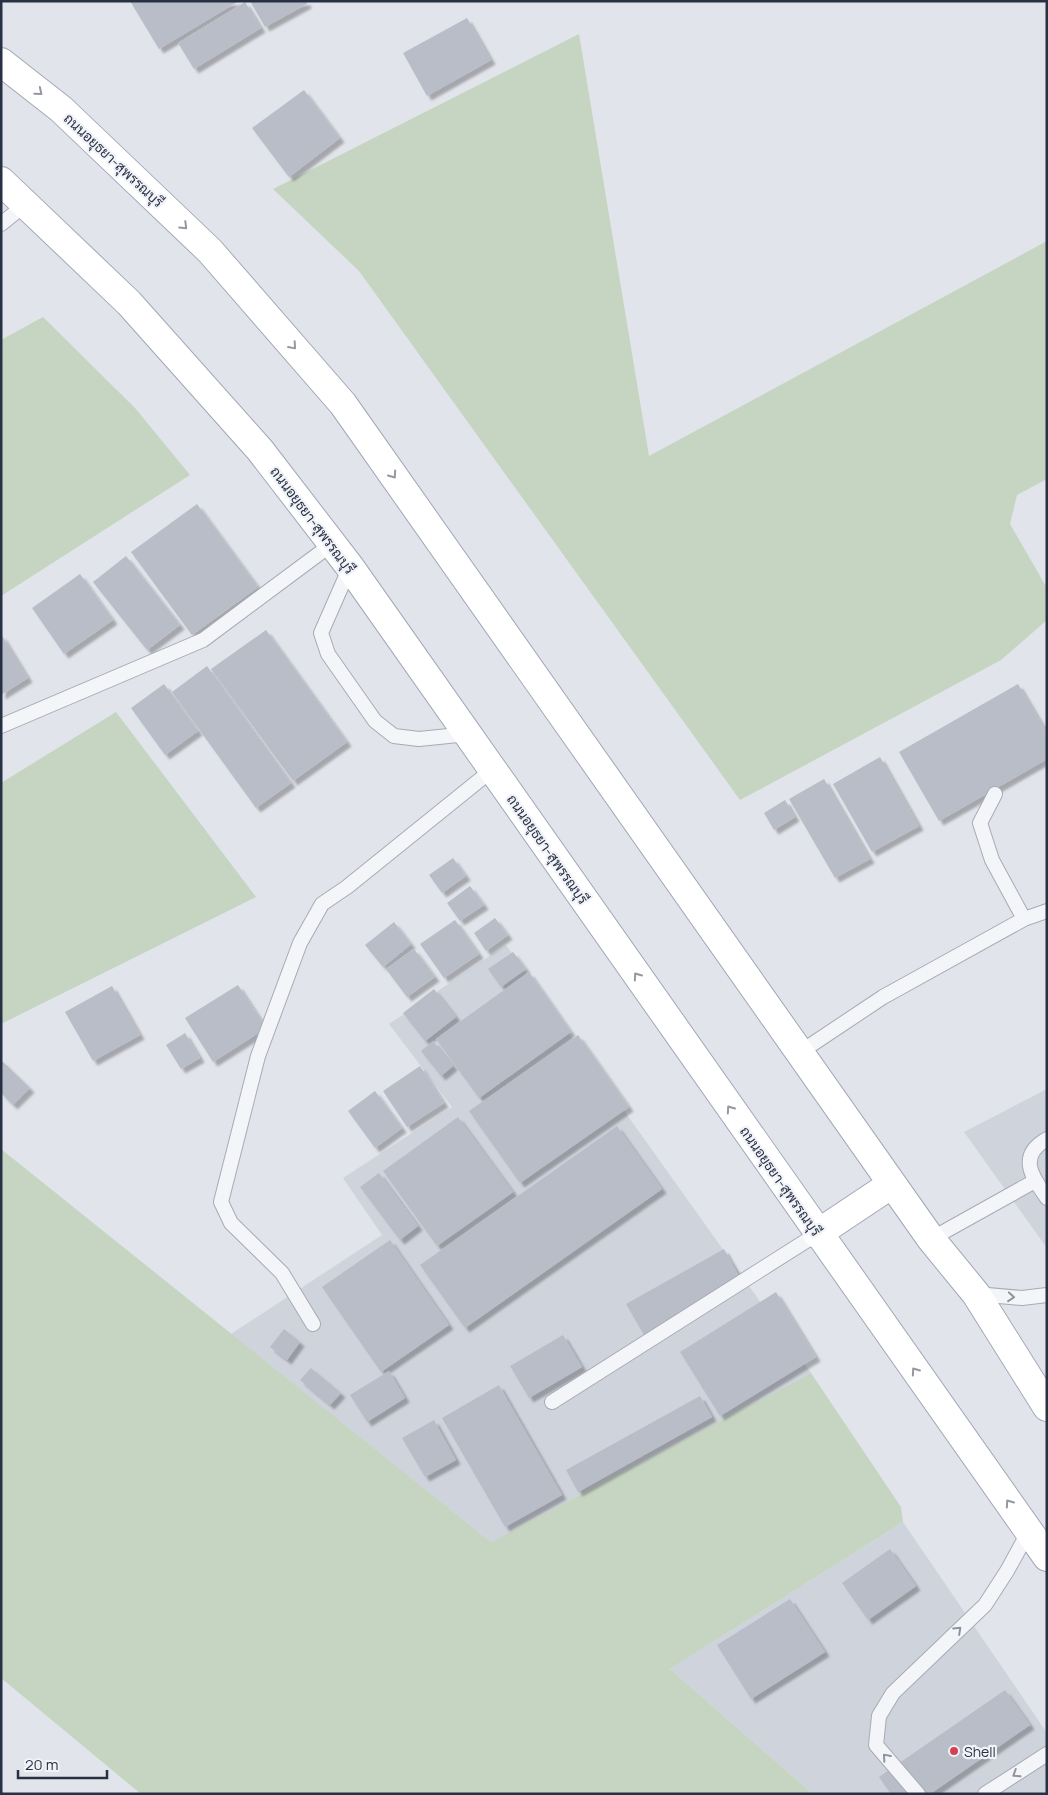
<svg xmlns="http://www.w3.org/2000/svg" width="1048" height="1795" font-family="Manrope,Sarabun,sans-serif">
<defs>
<filter id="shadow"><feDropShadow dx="4.5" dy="4.5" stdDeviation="1" flood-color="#0004"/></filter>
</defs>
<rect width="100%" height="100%" fill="#e1e4ea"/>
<!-- built -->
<path fill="#cfd3dc" d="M506,945L811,1373L491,1542L231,1334L382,1235L343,1178L452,1107L389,1024Z
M1047,1089V1248L964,1132Z
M903,1522L1047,1733V1794H813L670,1669Z"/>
<!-- green -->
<path fill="#c6d5c2" d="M579,34L649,456L1047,241V479L1017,495L1010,524L1047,588V620L1001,660L740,800L359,271L273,189Z
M43,317L135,408L190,475L1,596V340Z
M116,712L256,897L1,1024V783Z
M1,1149L491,1542L811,1373L901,1507L903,1522L670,1669L813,1794H141L1,1678Z"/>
<!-- building -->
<path fill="#b8bdc8" filter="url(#shadow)" d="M130,1H239L159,49Z
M250,1H306L307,4L265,27Z
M245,2L261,28L194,69L178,43Z
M467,18L491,60L427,96L403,53Z
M304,90L340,138L289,177L252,128Z
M197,504L258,587L192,635L131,552Z
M126,556L180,625L147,650L93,582Z
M80,574L113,620L64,654L32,608Z
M266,630L347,742L293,781L211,669Z
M1,634L28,678L1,695Z
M207,666L291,783L256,808L172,692Z
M164,684L198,731L165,755L131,708Z
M1018,684L1047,733V759L939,821L899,752Z
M880,757L919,826L872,852L833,784Z
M824,779L870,859L835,878L789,799Z
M785,800L795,817L774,830L764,813Z
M453,858L466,876L442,893L429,875Z
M470,886L484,905L460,921L447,903Z
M495,918L508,935L486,951L474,933Z
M455,920L479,954L444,978L420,944Z
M394,922L411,944L383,967L365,945Z
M414,949L435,977L407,997L386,969Z
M513,952L526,969L501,987L488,969Z
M529,972L571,1032L479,1098L436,1039Z
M238,985L266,1028L213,1062L185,1018Z
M112,986L140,1035L93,1061L65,1012Z
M434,989L456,1017L425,1041L403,1013Z
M185,1033L200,1058L181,1069L166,1045Z
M578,1035L629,1107L520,1183L469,1111Z
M433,1041L453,1066L441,1076L421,1051Z
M1,1060L30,1088L13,1105L1,1093Z
M420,1066L444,1103L407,1127L383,1091Z
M375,1091L402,1128L375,1148L348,1111Z
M458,1117L513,1192L437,1246L383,1171Z
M617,1126L662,1189L465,1328L420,1265Z
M379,1173L418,1226L400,1240L360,1187Z
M390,1240L449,1325L381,1372L322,1287Z
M724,1249L742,1281L644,1335L626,1304Z
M776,1292L816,1357L720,1416L680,1352Z
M284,1329L300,1342L287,1360L270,1347Z
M563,1335L582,1367L529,1398L510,1366Z
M311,1368L341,1393L330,1405L300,1380Z
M389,1371L405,1398L367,1422L350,1395Z
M499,1385L562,1495L505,1527L442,1418Z
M700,1396L712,1417L578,1492L566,1470Z
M434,1420L456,1460L425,1477L402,1438Z
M890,1549L916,1586L868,1620L842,1583Z
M790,1599L825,1652L751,1699L717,1645Z
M1005,1690L1030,1725L930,1794H891L879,1777Z"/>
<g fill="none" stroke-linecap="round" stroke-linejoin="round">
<defs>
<path id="lane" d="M1,224L26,204
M350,567L321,633L328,654L375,721L394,736L419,739L468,734
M1,726L203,640L332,544
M995,794L980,823L992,860L1024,919
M799,1053L883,997L1024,919L1047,911
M1047,1139C1017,1156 1032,1177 1047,1198
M931,1239L1035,1181
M976,1294L1022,1298L1047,1295
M313,1324L282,1273L231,1223L221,1202L258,1056L300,943L322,904L347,887L492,770
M552,1402L817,1234
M918,1794L876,1745L879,1716L893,1693L985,1605L1007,1571L1029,1531
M985,1794L1047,1754"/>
<path id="primary" d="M1,62L61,109L210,251L343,404L931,1239L976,1294L1047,1407
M1,181L129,303L260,450L350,567L1047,1557
M817,1234L892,1184"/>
</defs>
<!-- lane casing -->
<use href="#lane" stroke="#a6abb5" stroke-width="16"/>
<!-- primary casing -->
<use href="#primary" stroke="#a0a8b7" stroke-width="30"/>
<!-- lane -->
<use href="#lane" stroke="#f4f5f8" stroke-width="14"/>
<!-- primary -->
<use href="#primary" stroke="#fff" stroke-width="28"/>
</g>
<!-- one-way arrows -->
<defs><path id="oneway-chevron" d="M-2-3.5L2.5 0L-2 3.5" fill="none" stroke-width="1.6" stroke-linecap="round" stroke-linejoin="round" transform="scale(1.25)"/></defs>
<g stroke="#9498a1">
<use href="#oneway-chevron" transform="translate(39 92) rotate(39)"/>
<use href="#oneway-chevron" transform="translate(184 226) rotate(44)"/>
<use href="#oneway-chevron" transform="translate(293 346) rotate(49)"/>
<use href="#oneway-chevron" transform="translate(393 475) rotate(55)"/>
<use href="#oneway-chevron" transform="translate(637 976) rotate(-125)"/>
<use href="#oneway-chevron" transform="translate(730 1109) rotate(-125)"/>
<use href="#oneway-chevron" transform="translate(915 1371) rotate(-125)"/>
<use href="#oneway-chevron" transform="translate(1009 1503) rotate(-125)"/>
</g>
<g stroke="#8e939e">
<use href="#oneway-chevron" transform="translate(1011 1297) rotate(5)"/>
<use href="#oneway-chevron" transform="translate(958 1630) rotate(-43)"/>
<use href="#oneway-chevron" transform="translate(886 1757) rotate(-131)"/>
<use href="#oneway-chevron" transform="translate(1016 1774) rotate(147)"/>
</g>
<!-- markers -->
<circle fill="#d44153" stroke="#f1f3f8" stroke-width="2" cx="954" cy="1751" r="5"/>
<g text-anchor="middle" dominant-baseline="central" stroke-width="4.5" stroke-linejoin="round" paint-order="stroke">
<!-- street labels -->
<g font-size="14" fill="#283143" stroke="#f1f3f8">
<text transform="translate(114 160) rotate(43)">ถนนอยุธยา-สุพรรณบุรี</text>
<text transform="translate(313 520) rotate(53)">ถนนอยุธยา-สุพรรณบุรี</text>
<text transform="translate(548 849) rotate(55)">ถนนอยุธยา-สุพรรณบุรี</text>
<text transform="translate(781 1181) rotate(55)">ถนนอยุธยา-สุพรรณบุรี</text>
</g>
<!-- poi labels -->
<g font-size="14" fill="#283143" stroke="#f1f3f8" text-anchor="start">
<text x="964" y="1751">Shell</text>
</g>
</g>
<!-- border -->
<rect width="1048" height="1795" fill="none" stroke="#283143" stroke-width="5"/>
<!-- scale -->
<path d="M18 1770v8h89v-8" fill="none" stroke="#283143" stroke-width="2.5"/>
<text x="25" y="1770" font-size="15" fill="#283143" stroke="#f1f3f8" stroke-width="4" paint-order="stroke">20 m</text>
</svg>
